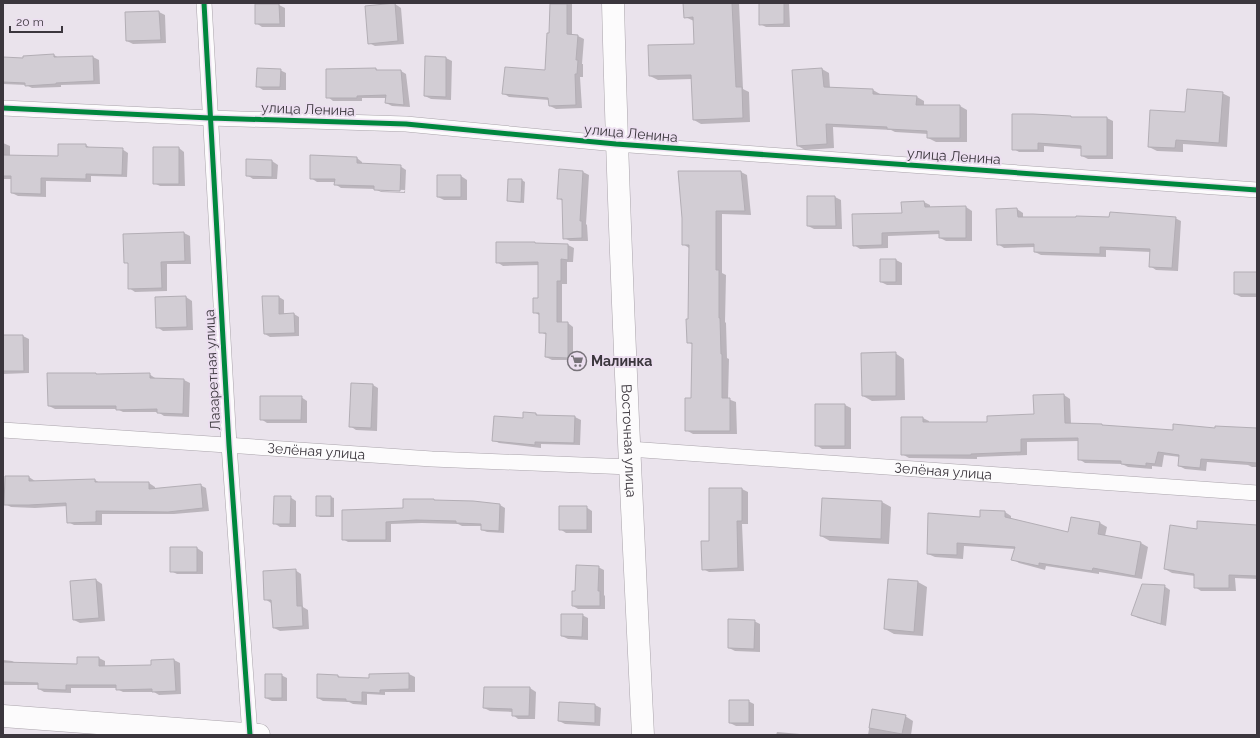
<svg xmlns="http://www.w3.org/2000/svg" width="1260" height="738" font-family="Raleway,sans-serif">
  <rect width="100%" height="100%" fill="#eae3ec"/>
  <path fill="#0003" fill-rule="evenodd" d="M256 3H274V5H279L285 8V27H262L256 23Z
    M551 3H572V36H578L584 39 582 64H583V77H580L582 108 556 109 550 106 549 100 509 97 503 93 546 72 550 34Z
    M684 3H739L743 89 749 92 750 122 701 124 694 120 692 79 658 80 650 76 695 45 694 21 685 17Z
    M760 3H789L790 27H766L760 24Z
    M395 4 401 8 404 44 375 46 369 43Z
    M159 12 165 15 166 43 133 44 127 41 126 13Z
    M54 55 59 58 93 57 99 60 100 84 61 85V87L32 88 26 85 3 84V58L24 59Z
    M446 58 452 61 451 100 431 99 425 96Z
    M376 69 379 71H401L406 74 410 107 392 106 386 103V98H362V101H333L328 97Z
    M822 69 829 73 830 88 873 90 880 94V95L917 97 924 101V106H960L967 110V142H936L928 138V134L895 132 891 130 833 127 834 148 805 150 798 146 793 71Z
    M280 70 286 73V90H263L257 86Z
    M1222 93 1230 97 1227 147 1183 144V152L1157 151 1149 147 1186 113Z
    M1072 118H1107L1113 121V159H1088L1082 156V149L1044 146V152H1019L1014 149Z
    M3 143 10 146V156L59 157 86 145 90 148 122 149 128 153 127 177 91 176V182L46 181V197L18 196 12 193V179H3Z
    M179 148 184 152 185 186H160L154 183Z
    M357 158 362 162V164L400 166 406 170 405 193 381 192 375 189 341 188 335 184 336 182H317L311 178ZM380 189 405 190 404 192 380 191Z
    M272 161 278 165 277 179H253L247 175Z
    M560 170 583 172 589 175 586 224 587 225 588 241H570L564 238 563 201 558 198Z
    M741 172 747 175 751 215 722 214V273L726 275 725 322 726 323 727 358 729 359 728 399 736 402 737 434H693L686 430 692 399 693 345 688 342 689 248 683 244Z
    M461 176 467 180V200H444L438 197Z
    M509 180H522L525 182 524 203 511 202 508 200Z
    M808 197H835L841 200 842 229H814L808 226Z
    M924 202 930 205V208L966 207 972 211V241H946L940 238V234L888 236V248L860 249 854 245 903 214 902 203Z
    M1017 209 1023 213V218H1175L1181 221 1178 271 1156 270 1150 266 1151 252 1106 250V257L1041 255 1035 252V247L1004 248 998 244Z
    M184 233 190 236 191 264H167V291L135 292 129 288V264L125 262 124 235Z
    M537 244 568 245 574 248 573 262H567V284H562V323H568L573 327V360H552L546 357 547 335 540 332 539 315 534 312 539 299V265L503 266 497 262Z
    M896 260 902 263V285H887L881 282Z
    M1257 273V297H1241L1235 294Z
    M186 297 192 301 193 330 163 331 157 327Z
    M279 297 284 300V315L294 314 299 317V336L270 337 265 334Z
    M3 336H23L29 339V373L3 374Z
    M895 353 904 359 905 400 872 401 863 396Z
    M96 374 99 375 149 374 155 378V379L184 380 190 383 189 417 164 416 158 412H123L117 409H55L49 406Z
    M373 385 378 388 377 431 356 430 350 426Z
    M1064 395 1070 399 1071 424 1102 425 1105 426 1174 431 1216 429H1257V467H1252L1248 465 1207 462 1206 471 1185 469 1179 466 1180 457 1164 455 1162 467 1152 466V469L1128 467 1122 464 1085 463 1079 459V441L1027 442V455L977 457V459L909 458 902 454 923 418 929 421V423H988L1035 415Z
    M301 397 307 401V423H267L261 419Z
    M845 405 851 408V449H822L816 445Z
    M536 414 539 416 575 417 581 420 580 445 541 444V448L499 443 493 440 524 419Z
    M29 477 35 481 95 480 100 483H149L155 487V489L200 485 206 488 209 511 174 514H102V525H74L68 522V506L35 508 11 507 5 504Z
    M742 489 748 492V524H742L744 571 709 572 703 569 710 542Z
    M290 497 296 501V527H280L274 523Z
    M317 497H331L334 498V517H320L317 515Z
    M472 502 500 505 505 508 504 533 487 532 482 530V526H462L458 524 422 523 391 524V542H348L343 539 404 509Z
    M882 502 891 507 889 544 830 541 821 536Z
    M586 507 592 511V533H566L560 529Z
    M1005 512 1011 516V520L1069 534 1100 523 1107 527 1105 536 1141 543 1148 547 1142 579 1099 572V574L1046 566 1045 570 1019 563 1013 559 1015 549 964 546 963 559 935 557 928 554 981 518Z
    M1257 525V579L1235 578 1236 591H1201L1195 587V576L1172 573 1165 569 1198 530Z
    M197 548 203 552V574H177L171 571Z
    M598 567 604 570V595L605 596V609H578L573 606Z
    M295 570 301 574 303 607 308 610 309 629 280 631 274 628 271 603 265 599Z
    M96 580 102 584 105 621 80 623 74 620 72 582Z
    M918 582 927 587 923 636 894 634 885 629Z
    M1164 586 1170 590 1166 626 1138 618 1132 614Z
    M582 615 588 618V640L568 639 562 636Z
    M754 621 760 624V652L735 651 729 648Z
    M99 658 105 661V667L152 666 174 660 180 663 181 694 159 695 154 692H123L117 689V688H71V693L44 692 39 689V685H3V660L12 661 18 664 78 665Z
    M409 674 415 677V692H385V695L367 694V705L353 704 349 702 323 701 318 698 338 676 342 678 370 679V675Z
    M281 675 287 678V701H272L266 698Z
    M485 688H530L536 692 535 719H518L513 715V712L490 711 484 708Z
    M748 701 754 704V726H736L730 723Z
    M560 703 595 705 601 708 600 726 565 724 559 721Z
    M872 711 905 716 913 721 911 735H868Z
    M777 732 800 734 802 735H776Z"/>
  <path fill="#d2cdd4" stroke="#b3aeb5" d="M395 3 398 41 368 44 365 6Z
    M683 3H732L736 87H742L743 118 693 120 691 75 649 76 648 45 694 44 693 17 684 18Z
    M759 3H784V24L759 25Z
    M255 4H279L280 24H255Z
    M550 4H567V34L578 35 576 60H578L577 74H575L576 105 549 106 548 98 502 94 505 67 545 70 547 33H549Z
    M159 11 161 40 126 41 125 12Z
    M54 54V57L93 56 94 81 56 83V84L25 86V83L3 82V57L23 58V56Z
    M425 56 446 57V97L424 96Z
    M257 68 281 69 280 87H256Z
    M376 68V70H401L404 105 385 103 386 95 357 96V98H326V69Z
    M822 68 824 87 873 89V94L917 96 916 105H960V138H927V131L887 129V127L826 124 827 144 797 146 792 70Z
    M1187 89 1223 92 1219 143 1176 140 1175 148 1148 147 1150 110 1185 112Z
    M1012 114H1033L1071 116V117H1107V156H1081V146L1038 143V150H1012Z
    M58 144H86V147L123 148 122 175 86 174V179L41 178V194L11 193V176H3V155L58 156Z
    M153 147H179V184H153Z
    M310 155 357 157V163L401 165 400 191 374 190V186L334 185 335 179H310Z
    M246 159 272 160V177L246 176Z
    M559 169 583 171 580 221H582V238L563 239 562 199H557Z
    M678 171H741L745 211H716V270H719V318H720L721 354H722V398H730V431H685V398H691L692 343H687L686 319H688L689 245H682V218Z
    M437 175H461V197H437Z
    M508 179H522L521 202 507 201Z
    M807 196H835L836 226H807Z
    M924 201 925 207 966 206V238H939V231L882 233V245L853 246 852 214 902 213 901 202Z
    M1017 208 1018 217H1076V216L1109 217 1110 212 1176 217 1172 268 1149 267 1150 249 1100 247V254L1034 252V244L997 245 996 209Z
    M184 232 185 261 161 262 162 288 128 289V263H124L123 234Z
    M496 242H535V243L568 244V260L561 259V281H557V322H568V358L545 357 546 333H539V313H533V298H538V262L496 263Z
    M880 259H896V282H880Z
    M1234 272H1257V294H1234Z
    M186 296 187 327 156 328 155 297Z
    M262 296H279V314L294 313 295 333 264 334Z
    M3 335H23L24 371H3Z
    M896 352V396H862L861 353Z
    M47 373H96V374L150 373V378L184 379 183 414 157 413V409L116 410V406H48Z
    M351 383 373 384 371 428 349 427Z
    M1064 394 1065 423 1102 424V425L1173 430V424L1215 428V426L1257 428V463L1201 459 1200 468 1178 466 1179 455 1158 452 1155 464 1146 463V466L1121 464V461L1078 460V438L1021 439V452L971 454V455H901V417H923V422H987V416L1034 414 1033 395Z
    M260 396H302L301 420H260Z
    M815 404H845V446H815Z
    M523 412 536 413V415L575 416 574 443 535 442V445L492 441 494 416 523 418Z
    M5 476H29V481L95 479V482H149V489L201 484 203 508 168 512 96 511V522L67 523 66 503 29 505H4Z
    M709 488H742V521H737L738 568 702 570 701 541H709Z
    M274 496H291L290 524H273Z
    M316 496H331V516H316Z
    M822 498 882 501 881 539 820 536Z
    M403 499H434V500L473 501 500 504 499 531 481 530V524L456 523V521L416 520 386 522V540H342V510L403 508Z
    M559 506H587V530H559Z
    M980 510 1005 511V517L1068 532 1071 517 1100 522 1098 534 1141 542 1135 576 1093 568 1092 571 1039 563V566L1011 560 1015 547 957 543V555L927 554 928 513 980 517Z
    M1197 521 1257 525V576L1229 575V588H1194V574L1164 569 1170 525 1197 529Z
    M170 547H197V572H170Z
    M576 565 599 566 598 591H600V606H572V591H575Z
    M296 569 297 606H302L303 626 273 628 271 600H264L263 571Z
    M96 579 99 618 73 620 70 581Z
    M888 579 918 581 914 632 884 629Z
    M1142 584 1165 585 1161 624 1131 615Z
    M561 614H583L582 637 561 636Z
    M728 619 755 620 754 649 728 648Z
    M77 657H99V666L151 665V660L174 659 176 691 152 692V689L116 690V685H66V690L38 689V683L3 682V662L77 664Z
    M409 673V689L380 690V693L362 692V702L346 701V699L317 698V674L338 675V677L369 678V674Z
    M265 674H282V698H265Z
    M484 687H530L529 716H512V709L483 708Z
    M729 700H749V723H729Z
    M559 702 595 704V723L558 721Z
    M872 709 906 715 902 734 869 728Z"/>
  <g fill="none" stroke-linecap="round" stroke-linejoin="round">
    <defs>
      <g id="street">
        <path d="M204 3 229 445 250 735"/>
        <path d="M3 108 210 118 406 124 616 144 1257 190"/>
        <path id="s1" d="M3 430 432 459 630 467"/>
        <path id="s2" d="M629 449 1257 493"/>
      </g>
      <g id="secondary">
        <path id="s3" d="M613 3C619 247 631 491 643 735"/>
        <path d="M3 716 259 735"/>
      </g>
    </defs>
    <use href="#street" stroke="#aaa4ab" stroke-width="16"/>
    <use href="#secondary" stroke="#aaa4ab" stroke-width="23"/>
    <use href="#street" stroke="#fcfbfc" stroke-width="15"/>
    <use href="#secondary" stroke="#fcfbfc" stroke-width="22"/>
    <defs>
      <path id="cycleway" d="M204 3 229 445 250 735
        M3 108 210 118 406 124 616 144 1257 190"/>
    </defs>
    <use href="#cycleway" stroke="#ecdff0" stroke-width="8"/>
    <use href="#cycleway" stroke="#00873e" stroke-width="5"/>
  </g>
  <defs>
    <symbol id="supermarket-ring" viewBox="-11 -11 22 22"><circle r="9.5" fill="#ecdff0" stroke="#78737a" stroke-width="1.5"/><path d="M-6-5.5h2.5l.6 2H6L4.5 2H-2.5L-4.4-4H-6ZM-1.5 3.2a1.3 1.3 0 1 0 .1 0ZM3 3.2a1.3 1.3 0 1 0 .1 0Z" fill="#78737a"/></symbol>
  </defs>
  <g fill-rule="evenodd">
    <use href="#supermarket-ring" x="566" y="350" width="22" height="22"/>
  </g>
  <g text-anchor="middle" dominant-baseline="central" stroke-width="4" stroke-linejoin="round" paint-order="stroke">
    <g font-size="14" fill="#3b363d" stroke="#ecdff0">
      <text transform="translate(308 109) rotate(2)">улица Ленина</text>
      <text transform="translate(631 133) rotate(5)">улица Ленина</text>
      <text transform="translate(954 156) rotate(4)">улица Ленина</text>
      <text transform="translate(212 370) rotate(-93)">Лазаретная улица</text>
      <text stroke="none"><textPath href="#s3" startOffset="438">Восточная улица</textPath></text>
      <text stroke="none"><textPath href="#s1" startOffset="314">Зелёная улица</textPath></text>
      <text stroke="none"><textPath href="#s2" startOffset="315">Зелёная улица</textPath></text>
    </g>
    <g font-size="14" font-weight="bold" fill="#3b363d" stroke="#ecdff0" text-anchor="start">
      <text x="591" y="361">Малинка</text>
    </g>
  </g>
  <rect width="1260" height="738" fill="none" stroke="#3b363d" stroke-width="8"/>
  <path d="M10 26v6h52v-6" fill="none" stroke="#3b363d" stroke-width="2"/>
  <text x="16" y="26" font-size="12" fill="#3b363d" stroke="#ecdff0" stroke-width="3" paint-order="stroke">20 m</text>
</svg>
